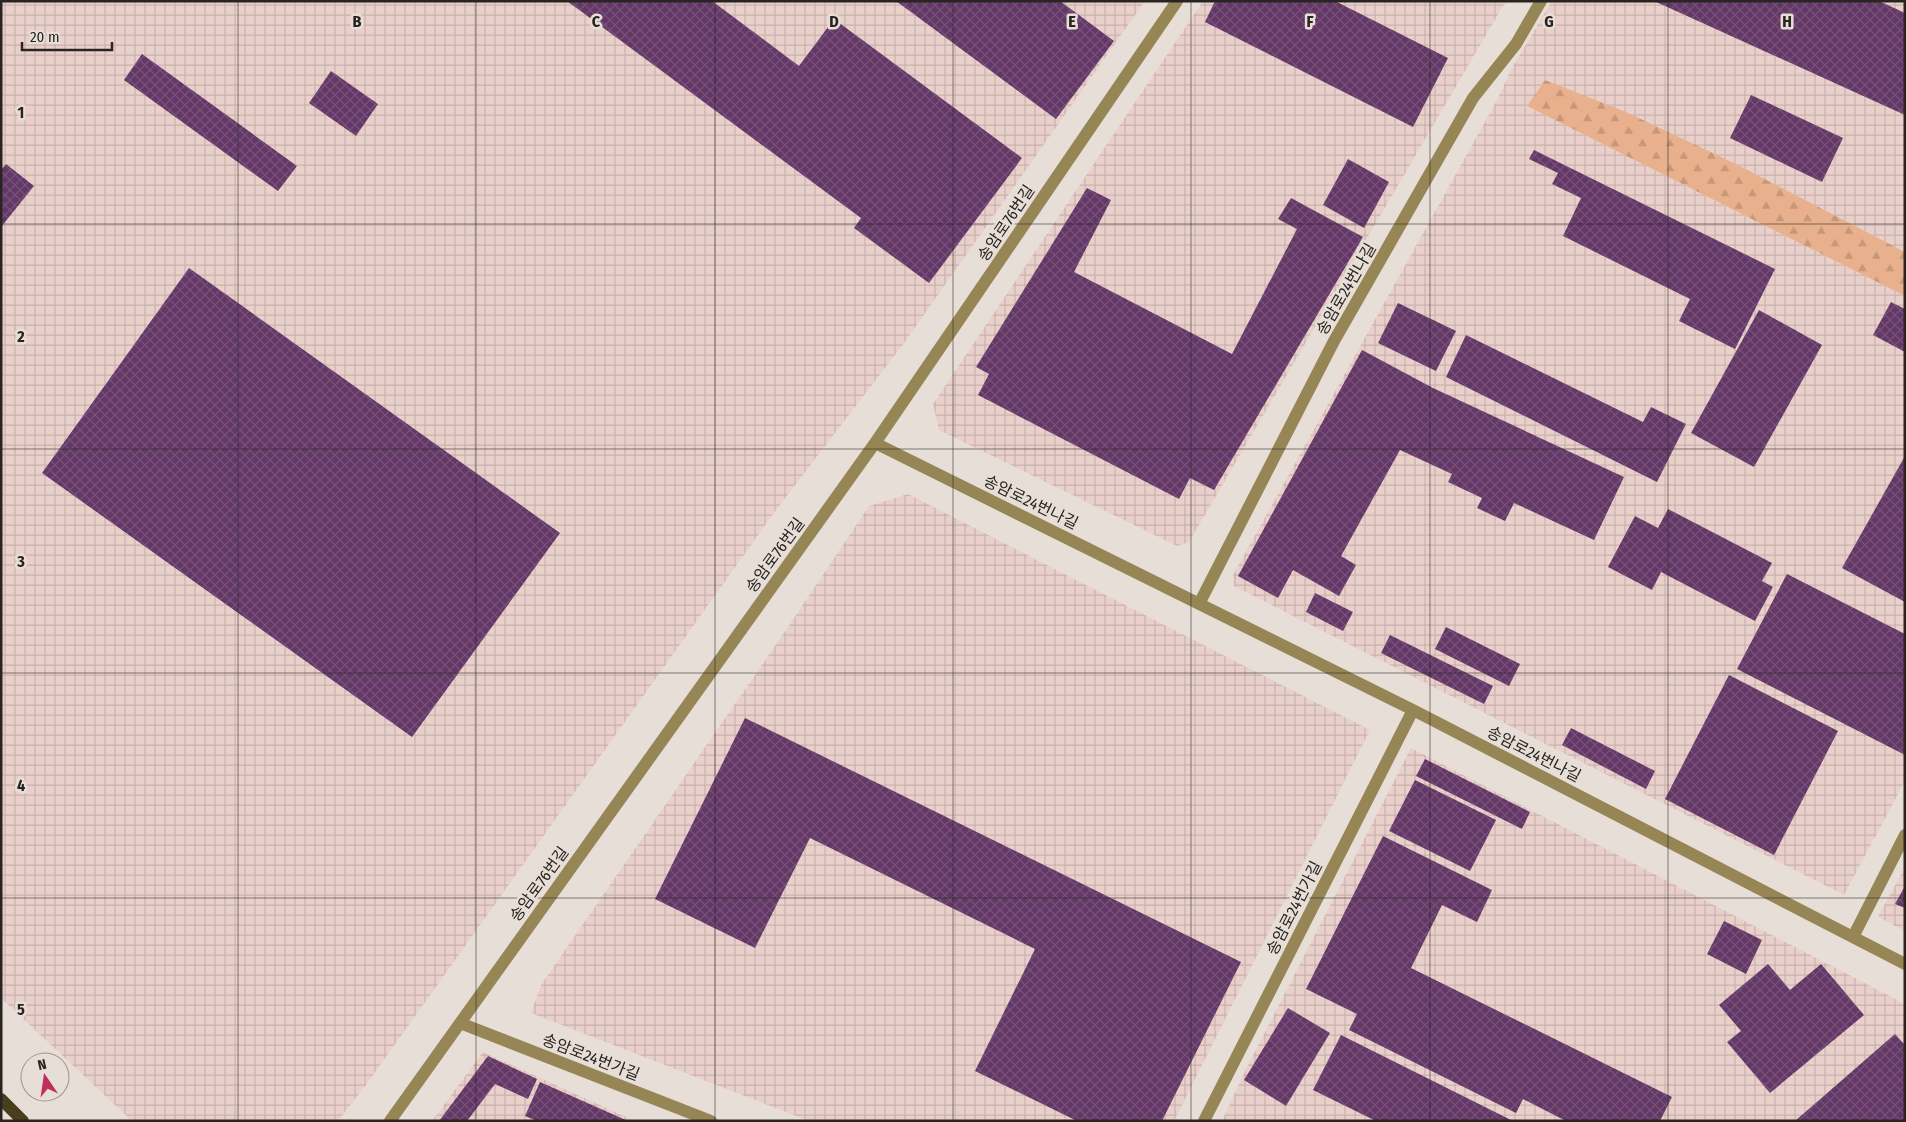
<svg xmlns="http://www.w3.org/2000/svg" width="1906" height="1122" font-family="'Fira Sans Condensed','Noto Sans KR',sans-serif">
  <defs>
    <pattern id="industrial-grid" width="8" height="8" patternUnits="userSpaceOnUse" patternTransform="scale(1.25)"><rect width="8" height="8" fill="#ead0cb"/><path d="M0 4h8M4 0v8" fill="none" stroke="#c9b2ae"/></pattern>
    <pattern id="forest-firs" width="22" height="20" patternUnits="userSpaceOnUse" patternTransform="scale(1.25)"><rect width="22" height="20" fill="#e8b08d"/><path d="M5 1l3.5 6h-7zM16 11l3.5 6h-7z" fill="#c79779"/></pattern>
    <pattern id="building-cross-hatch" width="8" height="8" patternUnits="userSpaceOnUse" patternTransform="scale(1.25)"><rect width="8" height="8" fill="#643767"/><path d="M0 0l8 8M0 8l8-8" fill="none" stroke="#765278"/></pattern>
  </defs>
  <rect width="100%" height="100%" fill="#e8ded8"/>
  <path fill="url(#industrial-grid)" d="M1 1H1145L904 343 773 514 366 1085 338 1121H132L1 998Z
    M1203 1H1506L1189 542 1177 546 939 430 933 404Z
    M1552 1H1905V252L1736 164 1545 80 1527 106 1905 296V781L1844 895 1234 586 1233 575 1496 102 1513 66Z
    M908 494 1370 730 1174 1121H809L531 1013 541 985 786 630 869 506Z
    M1411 748 1905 1004V1121H1222L1246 1069Z
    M1905 867V931L1878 917Z
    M483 1052 635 1121H432Z"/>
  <path fill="url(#forest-firs)" d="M1545 80 1626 112 1736 164 1905 252V296L1527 106Z"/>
  <path fill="url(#building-cross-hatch)" d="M567 1H712L799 66 834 19 1022 158 929 283 854 228 861 218Z
    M896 1H1060L1114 41 1056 119Z
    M1215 1H1335L1448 58 1413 127 1205 22Z
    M1654 1H1879L1905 13V115Z
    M142 54 297 166 278 191 124 80Z
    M331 71 378 104 356 136 309 103Z
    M1751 95 1843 138 1822 182 1730 138Z
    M1534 150 1775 269 1735 349 1679 321 1690 299 1563 236 1581 198 1552 184 1558 173 1529 159Z
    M1348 159 1389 182 1364 228 1323 205Z
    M6 164 34 186 1 227V170Z
    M1087 188 1111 200 1074 272 1232 354 1297 229 1278 219 1291 198 1363 237 1214 490 1190 478 1179 499 978 395 989 374 976 367Z
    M189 268 560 533 412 737 42 473Z
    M1891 302 1905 309V352L1873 335Z
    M1398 303 1456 331 1436 371 1378 343Z
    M1759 310 1822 345 1754 467 1691 433Z
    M1466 335 1643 422 1651 407 1686 424 1657 482 1446 377Z
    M1362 350 1433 388 1624 477 1594 540 1514 503 1505 521 1477 508 1482 498 1448 482 1452 474 1400 450 1341 556 1356 565 1339 596 1293 570 1278 598 1238 576Z
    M1905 456V602L1842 568Z
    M1668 509 1772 563 1762 581 1773 587 1755 621 1661 572 1652 590 1608 567 1635 516 1658 528Z
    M1787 574 1905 634V755L1737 669Z
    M1315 593 1353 612 1343 631 1306 612Z
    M1446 627 1520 664 1509 686 1435 649Z
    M1390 635 1493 686 1484 704 1381 653Z
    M1729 675 1838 731 1774 855 1665 799Z
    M745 718 1241 962 1162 1121H1077L975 1071 1035 949 810 838 755 948 655 899Z
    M1571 728 1655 771 1646 789 1562 745Z
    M1425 759 1530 812 1522 829 1416 776Z
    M1415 780 1496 820 1470 871 1389 831Z
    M1383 836 1492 890 1477 922 1442 905 1411 968 1672 1097 1660 1121H1566L1523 1099 1516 1113 1349 1030 1357 1014 1306 989Z
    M1905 886V908L1895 904Z
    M1724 921 1762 940 1746 974 1707 954Z
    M1768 964 1790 990 1821 964 1864 1015 1770 1093 1727 1042 1741 1031 1719 1005Z
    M1288 1008 1330 1033 1286 1106 1244 1080Z
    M1895 1034 1905 1045V1121H1795Z
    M1341 1035 1513 1121H1376L1313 1090Z
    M488 1056 537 1079 528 1099 495 1084 467 1121H439Z
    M540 1082 628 1121H537L525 1116Z"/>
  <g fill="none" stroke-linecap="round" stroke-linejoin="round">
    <path stroke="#968655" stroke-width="12" d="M875 443 1413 710 1905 964
      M1199 604 1334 341 1473 98 1516 44 1541 1
      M1853 937 1905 835
      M460 1023 711 1121
      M390 1121 875 443 1177 1
      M1204 1121 1413 710"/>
    <path stroke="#493e1d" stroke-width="12" d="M1 1099 23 1121"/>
  </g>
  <path fill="none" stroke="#272422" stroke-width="1" stroke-opacity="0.55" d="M238 1V1121M476 1V1121M715 1V1121M953 1V1121M1191 1V1121M1430 1V1121M1668 1V1121M1 224H1905M1 449H1905M1 673H1905M1 898H1905"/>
  <g text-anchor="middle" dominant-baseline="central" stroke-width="5" stroke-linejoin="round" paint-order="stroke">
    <g font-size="16" fill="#272422" stroke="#e8ded8">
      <text transform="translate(1006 223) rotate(-56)">송암로76번길</text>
      <text transform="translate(1346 289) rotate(-60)">송암로24번나길</text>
      <text transform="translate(1031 502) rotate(26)">송암로24번나길</text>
      <text transform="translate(775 555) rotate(-54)">송암로76번길</text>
      <text transform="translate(1534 754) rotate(27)">송암로24번나길</text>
      <text transform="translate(539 884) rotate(-54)">송암로76번길</text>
      <text transform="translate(1294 908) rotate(-63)">송암로24번가길</text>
      <text transform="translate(591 1057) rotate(21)">송암로24번가길</text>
    </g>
  </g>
  <g font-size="16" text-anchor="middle" font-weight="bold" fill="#272422" stroke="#e8ded8" stroke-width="5" stroke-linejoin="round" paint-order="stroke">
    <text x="357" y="27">B</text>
    <text x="596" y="27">C</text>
    <text x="834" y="27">D</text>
    <text x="1072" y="27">E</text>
    <text x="1310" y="27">F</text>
    <text x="1549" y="27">G</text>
    <text x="1787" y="27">H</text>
    <text x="21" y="118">1</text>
    <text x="21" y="342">2</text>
    <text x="21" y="567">3</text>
    <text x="21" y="791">4</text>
    <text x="21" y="1015">5</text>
  </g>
  <rect width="1906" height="1122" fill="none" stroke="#272422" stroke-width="5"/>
  <g transform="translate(45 1077) rotate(347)"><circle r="24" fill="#e8ded8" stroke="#9b948f"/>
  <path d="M0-4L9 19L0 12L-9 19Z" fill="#bd2f5c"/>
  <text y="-8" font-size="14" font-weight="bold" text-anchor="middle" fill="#272422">N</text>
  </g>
  <path d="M22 42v8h90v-8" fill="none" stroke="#272422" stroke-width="2.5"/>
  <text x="30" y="42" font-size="15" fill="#272422" stroke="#e8ded8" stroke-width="4" paint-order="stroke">20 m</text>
</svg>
